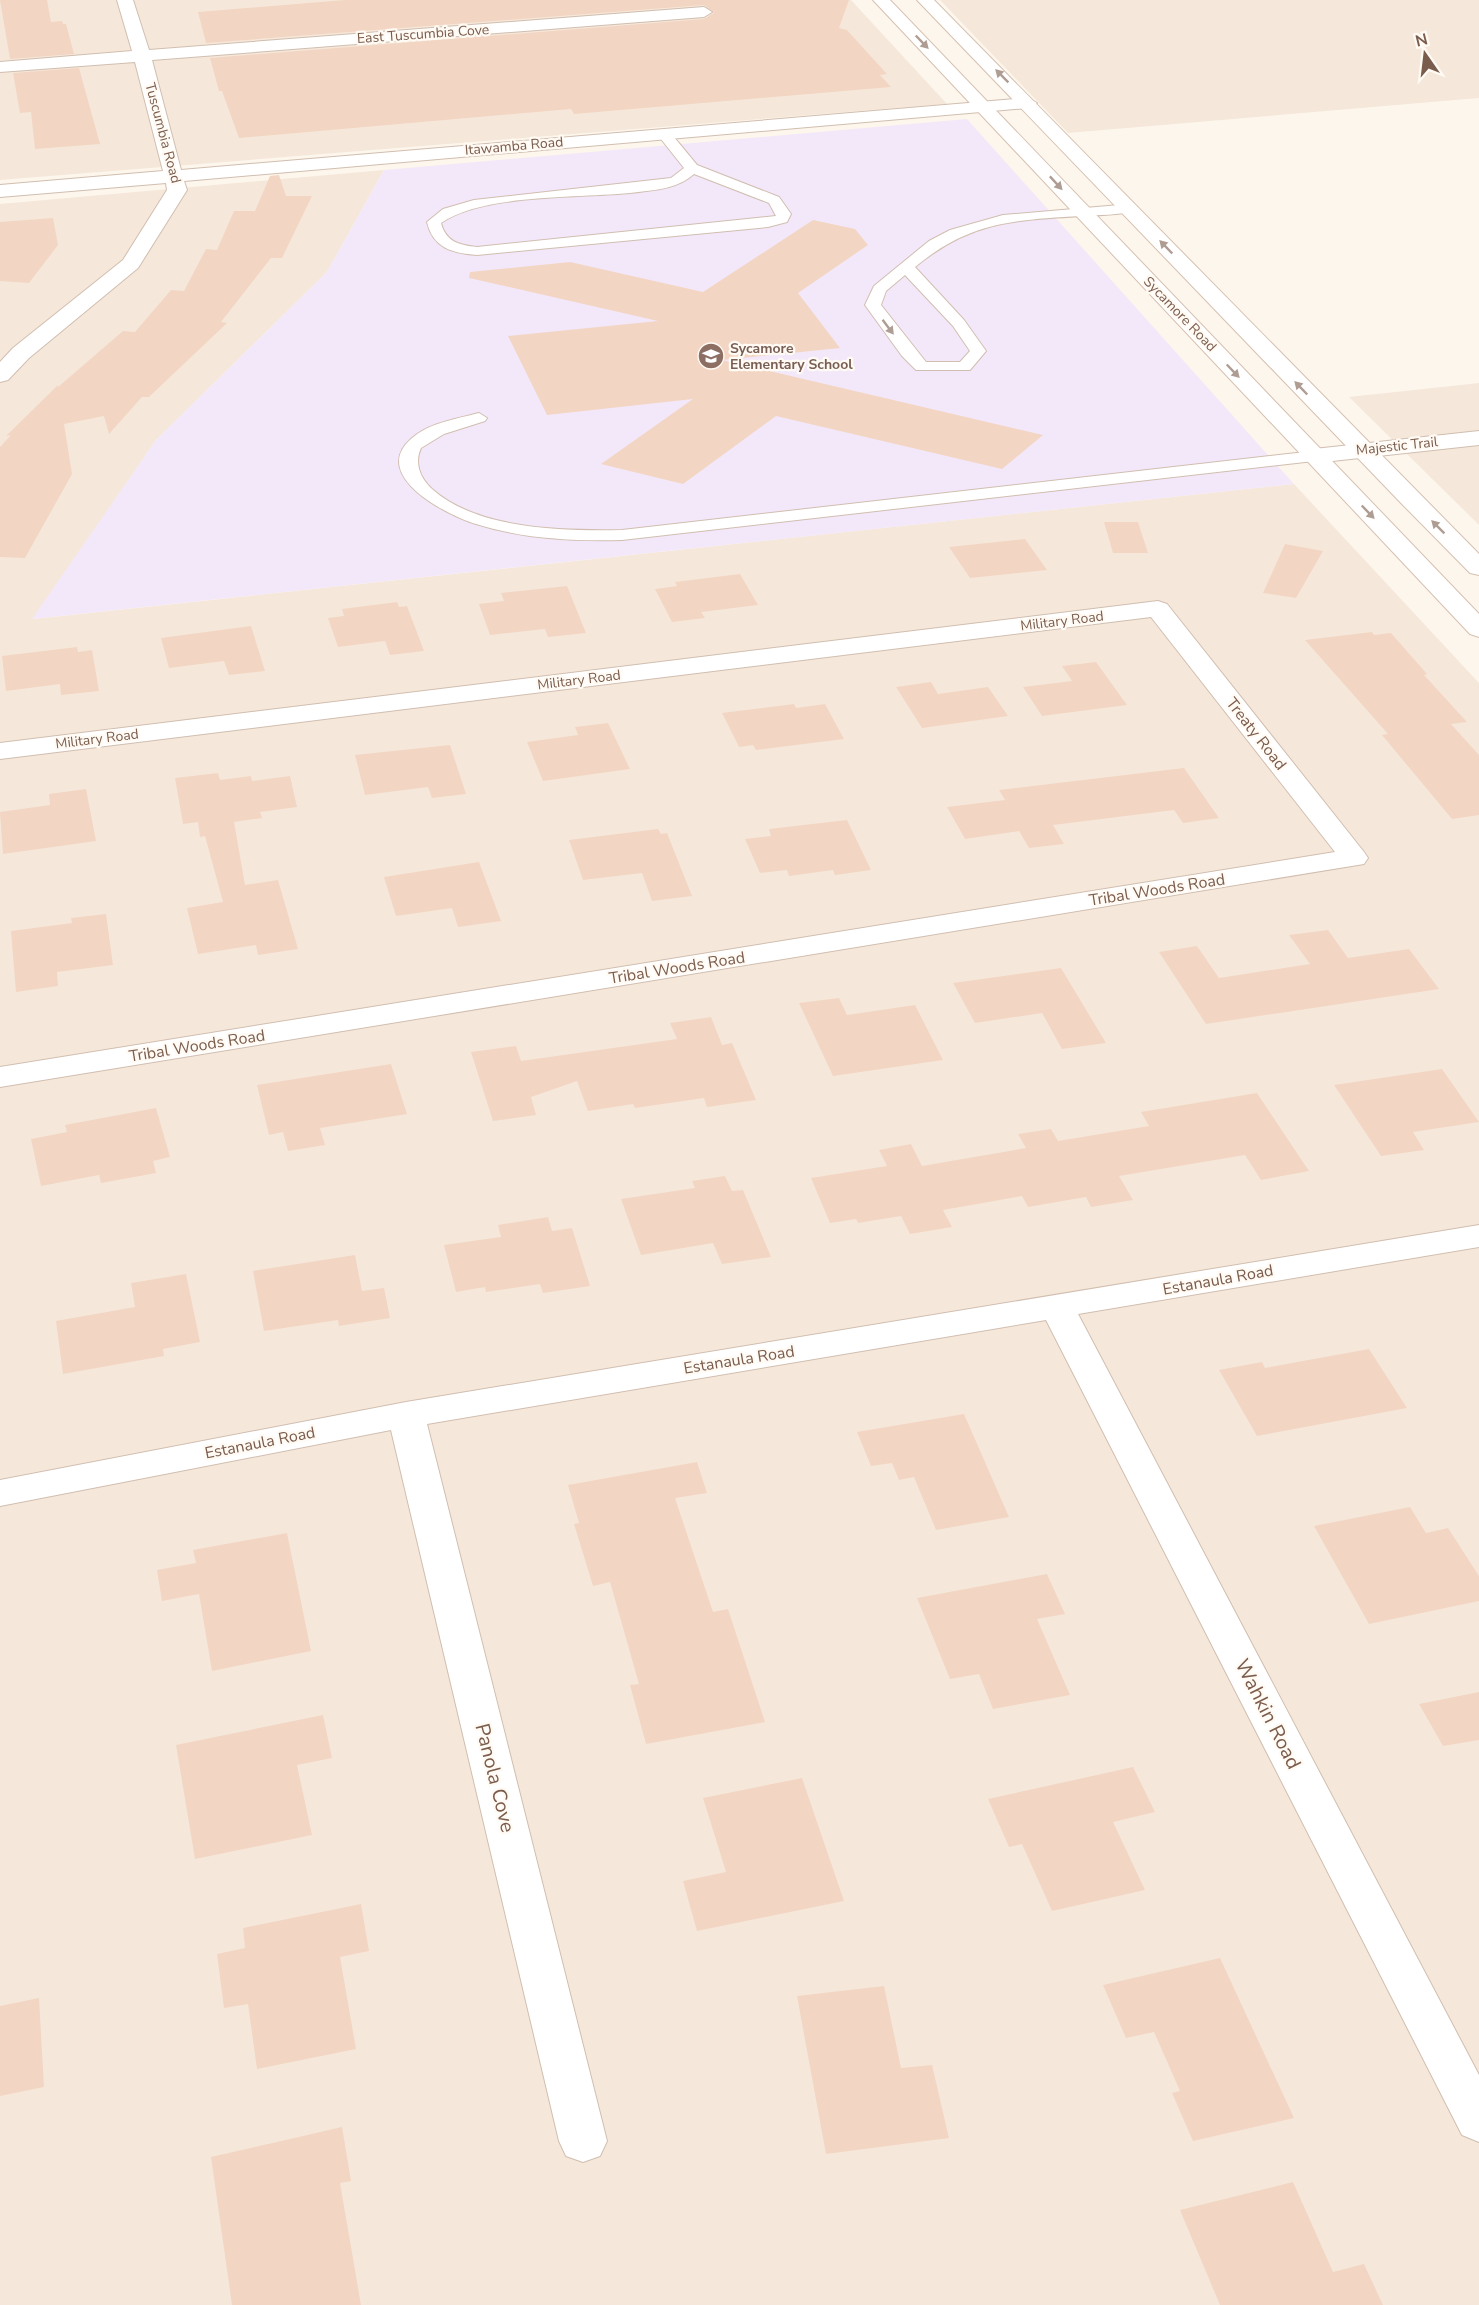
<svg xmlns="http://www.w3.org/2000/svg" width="1479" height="2305" font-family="'Nunito Sans',sans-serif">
  <rect width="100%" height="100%" fill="#fdf6ec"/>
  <path fill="#f5e8da" d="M0 0H851L947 104 0 180Z
    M940 0H1479V98L1068 133Z
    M384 170 327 272 156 440 33 619 1294 484 1479 683V2305H0V204Z
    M1479 383V525L1349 397Z"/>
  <path fill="#f3e8fa" d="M967 119 1294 484 32 619 156 440 327 272 384 170Z"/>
  <path fill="#f3d5c3" d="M0 0H47L51 22 62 21 63 24H66L74 54 10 59Z
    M345 0H849L839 28 847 30 887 74 880 75 891 87 574 114 571 109 239 138 222 91H219L210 58 704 19 714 13 704 5 206 43 198 12Z
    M79 68 100 144 35 149 31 112 20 113 13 73Z
    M279 175 286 196H312L282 258H271L221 322 227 323 149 397H142L109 434 104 416 64 424 72 474 25 558 0 557V447L11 435 6 436 58 385V387L123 331 135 332 171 290 184 291 206 249 217 250 234 211H255L270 176Z
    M53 218 58 245 29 283 0 281V222Z
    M813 220 855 229 868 245 798 293 840 348 722 360 1043 435 1002 469 776 416 683 484 601 464 693 399 547 415 508 336 658 321 469 278 470 272 570 262 703 292Z
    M1104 522H1138L1148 553H1113Z
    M1025 539 1047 570 970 578 949 547Z
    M1285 544 1323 551 1296 598 1263 593Z
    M740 574 758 605 701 612 705 618 672 622 655 589 677 586 675 582Z
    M567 586 586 633 548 637 545 629 490 635 479 604 504 601 501 593Z
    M397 602 399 607 407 606 424 651 390 655 385 641 338 647 328 618 344 616 342 609Z
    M251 626 265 671 229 675 224 661 169 668 161 638Z
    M1372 632 1374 635 1391 633 1427 674 1424 675 1467 722 1451 724 1479 755V815L1452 819 1382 735 1388 734 1305 640Z
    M77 647 78 652 92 650 99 691 61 695 60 684 6 691 2 656Z
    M1096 662 1127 705 1042 716 1023 687 1072 681 1062 666Z
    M931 682 938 694 988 687 1008 716 922 728 896 687Z
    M794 704 796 708 825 704 844 739 756 750 753 745 739 747 722 713Z
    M608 723 630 769 543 781 527 742 578 735 575 727Z
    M450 745 466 794 432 798 428 787 365 795 355 755Z
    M1184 768 1219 818 1183 823 1174 810 1053 825 1064 844 1029 848 1019 831 965 839 947 807 1005 800 999 790Z
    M218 773 220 780 251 776 252 781 290 776 297 807 260 812 262 818 234 822 245 885 278 880 298 949 258 955 256 945 198 954 187 908 223 902 205 836 200 837 198 822 183 824 175 778Z
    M86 789 96 841 3 854 0 812 50 805 49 794Z
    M847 820 871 870 835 875 833 870 789 876 787 870 760 873 745 839 771 836 769 829Z
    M658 829 661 834 667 833 692 896 652 901 642 873 583 880 569 840Z
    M479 862 501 921 458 927 452 908 396 916 384 877Z
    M106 914 113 965 57 972 58 986 16 992 11 931 72 923 71 918Z
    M1328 930 1348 958 1409 949 1439 989 1206 1024 1159 952 1197 946 1219 978 1310 964 1289 935Z
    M1061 968 1106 1043 1062 1049 1042 1013 975 1023 953 983Z
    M839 998 847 1015 915 1005 943 1060 833 1076 799 1003Z
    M711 1017 722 1045 732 1043 756 1100 707 1107 704 1098 635 1108 633 1104 588 1111 577 1081 531 1097 536 1115 493 1121 471 1052 516 1046 521 1061 677 1039 670 1023Z
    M391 1064 407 1114 320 1128 325 1145 288 1151 283 1132 269 1135 257 1085Z
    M1442 1069 1479 1122 1413 1132 1424 1150 1381 1156 1334 1085Z
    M1257 1093 1309 1171 1261 1180 1245 1155 1119 1176 1133 1200 1091 1207 1086 1197 1028 1207 1022 1196 943 1210 952 1227 910 1234 901 1216 858 1223 856 1219 830 1223 811 1178 887 1166 879 1150 911 1144 922 1166 1026 1148 1018 1134 1051 1129 1058 1141 1149 1126 1141 1112Z
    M156 1108 170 1157 153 1161 156 1173 101 1183 99 1175 41 1186 31 1139 67 1132 65 1125Z
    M725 1176 732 1191 743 1190 771 1257 722 1264 713 1243 641 1255 621 1199 695 1188 692 1181Z
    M548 1217 552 1231 572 1228 590 1286 543 1293 540 1284 486 1292 485 1287 456 1292 444 1245 501 1237 498 1225Z
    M355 1255 362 1291 384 1288 390 1318 339 1326 338 1320 264 1331 253 1271Z
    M186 1274 200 1342 163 1349 164 1356 63 1374 56 1321 135 1307 131 1283Z
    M1369 1349 1407 1408 1257 1436 1219 1370 1262 1362 1265 1368Z
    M964 1414 1009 1517 936 1530 914 1477 899 1480 892 1463 871 1466 857 1432Z
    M697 1462 707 1493 675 1498 713 1612 728 1609 765 1722 646 1744 630 1685 639 1684 610 1582 593 1586 574 1524 579 1523 568 1485Z
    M1410 1507 1426 1533 1448 1528 1479 1576V1601L1369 1624 1314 1526Z
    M287 1533 311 1651 212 1671 199 1594 162 1601 157 1570 196 1563 193 1550Z
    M1047 1574 1065 1614 1037 1619 1070 1695 993 1709 979 1674 950 1679 917 1598Z
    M1479 1692V1740L1443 1746 1419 1704Z
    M323 1715 332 1758 297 1765 312 1835 195 1859 176 1745Z
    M1133 1767 1155 1812 1113 1822 1145 1890 1052 1911 1022 1844 1009 1847 988 1799Z
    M802 1778 844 1901 697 1931 683 1881 726 1872 703 1798Z
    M361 1904 369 1951 340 1957 356 2049 257 2069 248 2004 224 2008 217 1954 245 1948 243 1928Z
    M1220 1958 1294 2118 1193 2141 1172 2093 1180 2091 1154 2032 1126 2038 1103 1985Z
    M884 1986 901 2068 932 2065 949 2138 826 2154 797 1996Z
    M39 1998 44 2087 0 2096V2006Z
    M342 2127 351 2181 340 2183 361 2305H232L211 2157Z
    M1293 2182 1333 2272 1364 2264 1383 2305H1220L1180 2210Z"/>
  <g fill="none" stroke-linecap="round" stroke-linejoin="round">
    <defs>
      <path id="lane" d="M664 130 669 131 697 165 779 197 791 214 787 222 768 227 477 255C452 253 433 248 427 222L443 209 474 200 671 178 684 168 657 134ZM694 174 769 203 776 216 477 247C459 245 446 242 441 223 482 194 578 198 630 193 652 190 676 190 694 174Z
        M1131 204 1138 208 1136 211C1119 215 1099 215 1081 216 1013 220 969 222 915 267L964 320 986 351 970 370H916L902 356 865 305 874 286 929 241 950 230 1003 215ZM905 275 953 326 970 351 960 362H926L881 305 886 291Z
        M479 413 487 418 485 421 444 434 421 448C414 463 420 478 432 489 478 530 564 531 622 530L1314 451 1322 456 1314 461 622 540C572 541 524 539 476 524 449 516 369 476 411 439 428 423 456 419 479 413Z"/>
      <path id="street" d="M117 0H133L149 50 704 7 712 12 704 17 152 60 181 170 1028 98 1037 103 1028 108 184 181 187 190 138 268 29 358 8 380 0 382V362L13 348 123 260 167 190 166 183 0 197V185L163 171 135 62 0 72V62L132 51Z
        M1479 431V445L1314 463 1306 461 1302 456 1306 451 1314 449Z
        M1158 601 1167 604 1364 852 1368 858 1364 864 0 1087V1067L1335 852 1151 617 0 759V743Z
        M1479 1225V1247L1078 1314 1479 2075V2142L1462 2135 1046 1320 427 1424 607 2141 600 2156 583 2162 566 2156 559 2141 391 1430 0 1506V1480L406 1402Z"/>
      <path id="secondary" d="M873 0H890L1479 614V637L1470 634Z
        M917 0H934L1479 554V575L1470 573 1401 503Z"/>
    </defs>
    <use href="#lane" stroke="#d1beb0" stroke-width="2"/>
    <use href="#street" stroke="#d1beb0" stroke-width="2"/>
    <use href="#secondary" stroke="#d6c0b0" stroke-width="2"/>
    <use href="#lane" fill="#fff" fill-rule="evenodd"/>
    <use href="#street" fill="#fff" fill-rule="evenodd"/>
    <use href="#secondary" fill="#fff" fill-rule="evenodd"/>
  </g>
  <defs><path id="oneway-solid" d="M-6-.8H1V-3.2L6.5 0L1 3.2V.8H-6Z" transform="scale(1.5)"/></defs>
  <g fill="#af9d94">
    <use href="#oneway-solid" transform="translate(922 42) rotate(46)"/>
    <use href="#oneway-solid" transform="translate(1002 76) rotate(-135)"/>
    <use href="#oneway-solid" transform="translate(1056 183) rotate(47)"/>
    <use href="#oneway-solid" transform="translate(1166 247) rotate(-134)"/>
    <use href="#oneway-solid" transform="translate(888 327) rotate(53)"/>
    <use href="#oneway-solid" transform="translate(1233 371) rotate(46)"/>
    <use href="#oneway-solid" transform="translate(1301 388) rotate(-134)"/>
    <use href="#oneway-solid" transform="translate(1368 512) rotate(46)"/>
    <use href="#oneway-solid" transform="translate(1438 527) rotate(-135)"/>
  </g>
  <defs>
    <symbol id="school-disc" viewBox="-11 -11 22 22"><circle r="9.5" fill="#8d6e63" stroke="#fffaf3"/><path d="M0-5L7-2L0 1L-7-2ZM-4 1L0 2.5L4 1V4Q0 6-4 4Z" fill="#fff"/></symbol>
  </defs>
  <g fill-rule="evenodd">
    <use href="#school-disc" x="696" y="341" width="30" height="30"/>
  </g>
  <g text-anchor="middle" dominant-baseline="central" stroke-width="4.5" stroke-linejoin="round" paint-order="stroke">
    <g font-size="14" fill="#7a5c4d" stroke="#fffaf3">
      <text transform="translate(423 34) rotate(-4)">East Tuscumbia Cove</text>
      <text transform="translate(163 133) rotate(75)">Tuscumbia Road</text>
      <text transform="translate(514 146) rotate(-5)">Itawamba Road</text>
      <text transform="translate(1180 314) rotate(46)">Sycamore Road</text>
      <text transform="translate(1397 446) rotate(-6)">Majestic Trail</text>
      <text transform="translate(1062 621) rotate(-7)">Military Road</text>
      <text transform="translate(579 680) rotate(-7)">Military Road</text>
      <text transform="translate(97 739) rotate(-7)">Military Road</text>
    </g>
    <g font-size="14" font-weight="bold" fill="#785e54" stroke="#fffaf3" text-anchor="start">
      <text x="730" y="348">Sycamore<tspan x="730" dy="16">Elementary School</tspan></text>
    </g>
    <g font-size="16" fill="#7a5c4d" stroke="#fffaf3">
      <text transform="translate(1256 734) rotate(52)">Treaty Road</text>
      <text transform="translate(1157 890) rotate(-9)">Tribal Woods Road</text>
      <text transform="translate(677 968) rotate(-9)">Tribal Woods Road</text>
      <text transform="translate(197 1046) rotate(-9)">Tribal Woods Road</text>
      <text transform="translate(1218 1280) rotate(-10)">Estanaula Road</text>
      <text transform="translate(739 1360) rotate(-9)">Estanaula Road</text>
      <text transform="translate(260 1443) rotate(-11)">Estanaula Road</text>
    </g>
    <g font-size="20" fill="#7a5c4d" stroke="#fffaf3">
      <text transform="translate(1268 1714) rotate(63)">Wahkin Road</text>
      <text transform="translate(495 1778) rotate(76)">Panola Cove</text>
    </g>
  </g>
  <g transform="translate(1425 54) rotate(346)" stroke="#fffaf3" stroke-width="4.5" paint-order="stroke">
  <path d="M0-4.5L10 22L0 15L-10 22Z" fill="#7a5c4d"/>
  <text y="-9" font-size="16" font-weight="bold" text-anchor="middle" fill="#7a5c4d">N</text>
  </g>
</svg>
